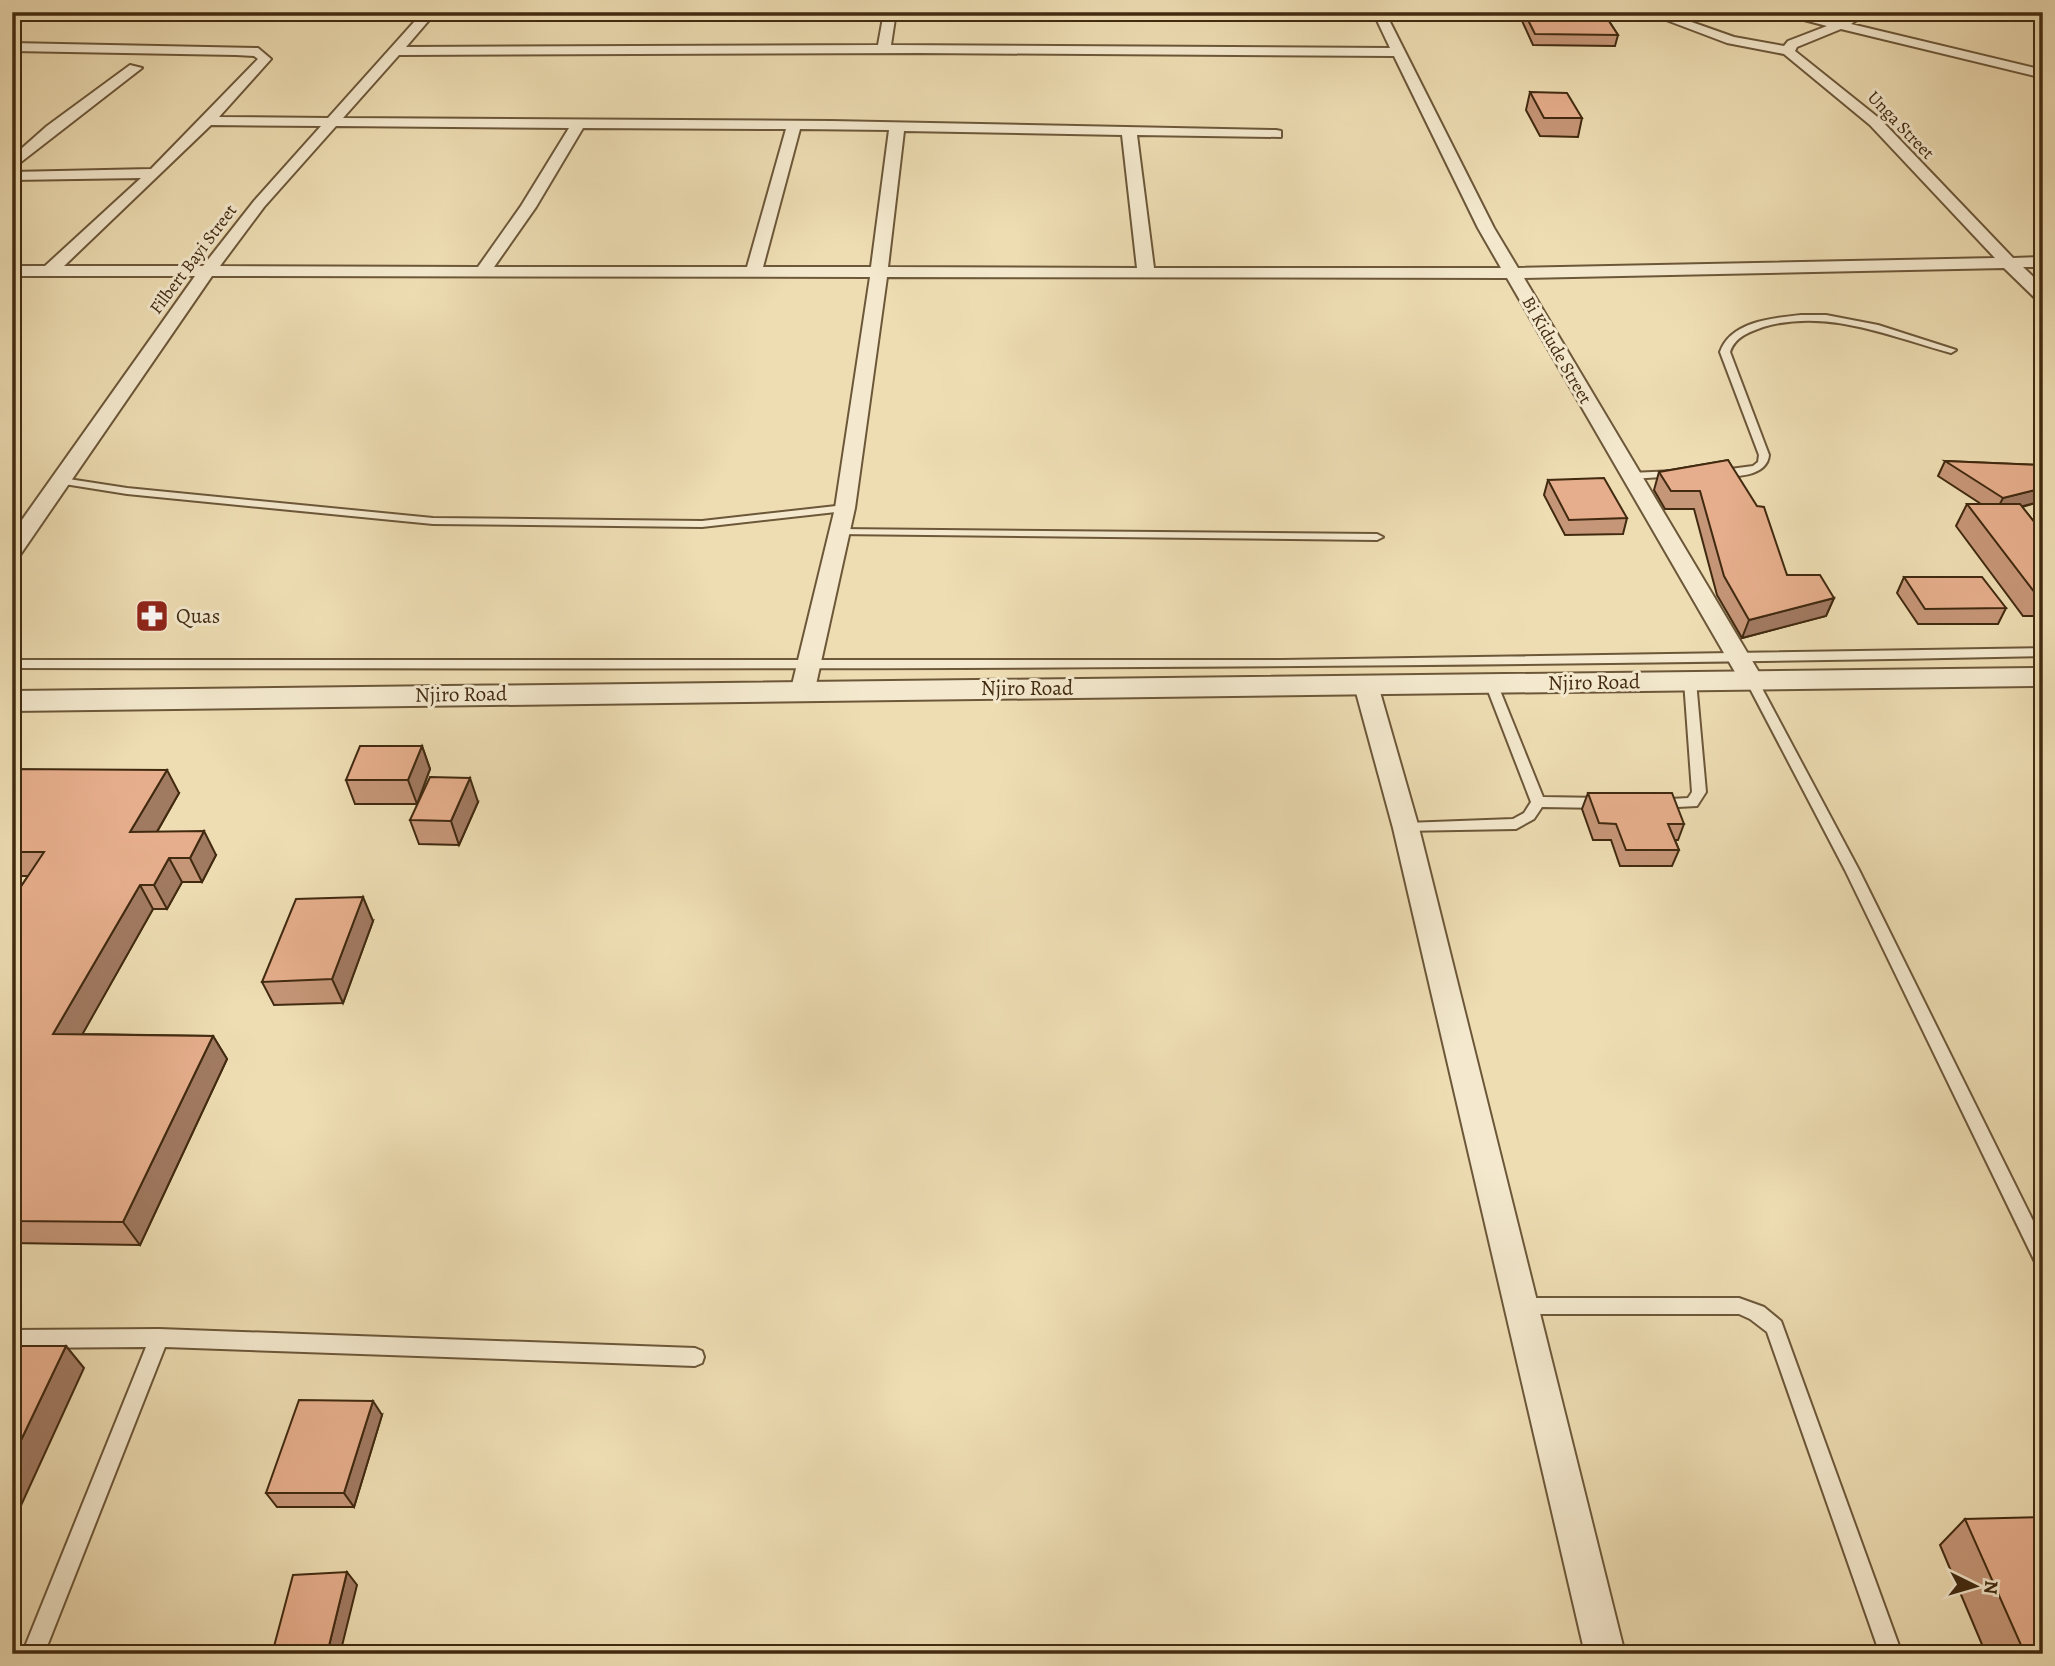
<svg xmlns="http://www.w3.org/2000/svg" width="2055" height="1666" font-family="Alegreya,serif">
  <rect width="100%" height="100%" fill="#eeddb3"/>
  <filter id="stains"><feTurbulence type="fractalNoise" baseFrequency=".00286" numOctaves="4"/><feColorMatrix values="0 0 0 0 .2 0 0 0 0 .09 0 0 0 0 .02 0 0 0 .5 -.17"/></filter>
  <radialGradient id="worn" r=".72"><stop offset=".6" stop-color="#630" stop-opacity="0"/><stop offset="1" stop-color="#630" stop-opacity=".3"/></radialGradient>
  <g fill="none" stroke-linecap="round" stroke-linejoin="round">
    <defs>
      <path id="service" d="M1801 315H1826L1878 325 1956 350 1951 353C1889 336 1827 308 1763 327 1749 332 1735 337 1730 352L1769 455C1767 477 1733 478 1715 475V471L1753 466 1758 462 1759 455 1720 352C1731 321 1773 318 1801 315Z
        M1675 471 1680 474 1679 476 1630 479 1625 476 1630 473Z
        M62 478 127 488 433 518 702 521 845 505 851 508 845 511 702 527 433 524 127 494 58 483V479Z
        M839 529 1377 534 1383 537 1377 540 835 534V530Z
        M2043 648V656C1366 670 689 669 12 668V660H1281Z
        M1751 675 1757 679 1859 870 2043 1241V1268L2037 1266 1845 870 1745 679Z
        M1690 677 1696 681 1706 792 1697 806 1658 808 1653 806 1651 803 1653 800 1688 798 1692 792 1684 681Z
        M1491 679 1497 683 1543 797 1603 798 1610 803 1603 808 1542 807 1534 819 1516 829 1401 831 1399 828 1406 823 1513 819 1524 813 1531 802 1485 683Z
        M1520 1298H1739L1764 1307 1781 1321 1902 1654H1880L1767 1332 1750 1319 1739 1314H1520L1514 1312 1511 1306 1514 1300Z
        M159 1329 695 1348 702 1351 704 1357 702 1363 695 1366 165 1347 44 1654H22L146 1347 12 1348V1330Z"/>
      <path id="minor" d="M423 12H436L406 47 878 45 884 12H896L891 45 1390 48 1373 12H1385L1494 228 1518 268 1995 258 1870 125 1784 54 1727 43 1645 12H1663L1734 37 1784 46 1788 41 1827 26 1773 12H1797L1838 21 1853 12H1868L1851 24 2043 70V78L1841 29 1797 47 1795 51 1880 119 2013 258 2043 257V267H2023L2043 286V301L2037 300 2004 268 1524 278 1763 679 1759 684H1743L1739 679 1507 278 887 277 855 508 815 689 811 694H795L791 689 835 508 870 277 212 276 20 555 12 556V534L195 276H12V266H45L141 178 12 180V172L151 169 258 59 254 56 236 55 12 51V43L258 48 271 59 219 117 328 118ZM919 53 1394 56 1478 228 1501 268H1154L1137 135 1281 137V131L1276 130 831 121 343 118 399 55ZM211 125 321 126 254 201 203 266H64ZM336 126 569 128 521 206 478 267 220 266 264 207ZM583 128 786 129 747 267H494L536 207ZM800 129 889 130 871 267H763ZM904 131 1122 135 1137 268 888 267Z
        M130 65 142 68 12 169V157L47 126Z
        M1366 678 1374 680 1378 685 1419 828 1625 1654H1585L1393 828 1354 685 1358 680Z"/>
      <path id="tertiary" d="M2043 668V686L12 711V691Z"/>
    </defs>
    <use href="#service" stroke="#6c5739" stroke-width="4"/>
    <use href="#minor" stroke="#6c5739" stroke-width="4"/>
    <use href="#tertiary" stroke="#6c5739" stroke-width="4"/>
    <use href="#service" fill="#f4e9ce" fill-rule="evenodd"/>
    <use href="#minor" fill="#f4e9ce" fill-rule="evenodd"/>
    <use href="#tertiary" fill="#f4e9ce" fill-rule="evenodd"/>
  </g>
  <path fill="#c69678" stroke="#412a10" stroke-width="2" d="M1518 12H1603L1618 35 1615 46 1533 45Z
    M1530 92 1582 118 1578 137 1540 136 1526 110Z
    M1728 460 1787 575 1834 598 1826 616 1742 638 1717 595 1694 509H1665L1654 490 1659 472Z
    M1945 461 2043 465V501L2022 507 2043 533V616H2023L1956 526 1967 504H1981L1938 476Z
    M1548 480 1627 518 1623 534 1565 535 1544 495Z
    M1904 577 2006 608 1998 624H1918L1897 593Z
    M422 746 430 769 417 804H355L346 780Z
    M12 769 179 793 157 832 216 855 202 882H182L167 909H153L82 1034 213 1036 227 1059 140 1245 12 1243V900L28 876H12Z
    M1588 793 1684 824 1678 840H1675L1679 850 1672 866H1620L1611 840H1593L1582 809Z
    M478 802 459 845 419 844 410 820Z
    M373 921 343 1003 274 1005 262 982Z
    M382 1415 354 1507H277L266 1493Z
    M1965 1519 2043 1654H1986L1940 1545Z"/>
  <path fill="#a17a62" stroke="#412a10" stroke-width="2" d="M2043 488V501L1995 513 2003 498Z
    M1834 598 1826 616 1742 638 1749 620Z
    M422 746 430 769 417 804 408 780Z
    M167 770 179 793 143 856 130 832Z
    M470 778 478 802 459 845 451 821Z
    M204 831 216 855 202 882 190 858Z
    M169 858 182 882 167 909 154 885Z
    M140 885 153 909 69 1058 53 1034Z
    M363 897 373 921 343 1003 332 979Z
    M213 1036 227 1059 140 1245 123 1222Z
    M66 1346 84 1368 12 1525V1459Z
    M373 1401 382 1415 354 1507 344 1493Z
    M347 1572 357 1585 340 1654H327Z"/>
  <path fill="#e6ae8c" stroke="#412a10" stroke-width="2" d="M1524 12H1603L1618 35 1535 34Z
    M1530 92 1567 93 1582 118H1544Z
    M1728 460 1757 506 1764 507 1787 575H1820L1834 598 1749 620 1724 576 1700 491H1671L1659 472Z
    M1945 461 2043 465V488L2003 498Z
    M1604 478 1627 518 1569 520 1548 480Z
    M1967 504H2020L2043 533V593H2035Z
    M1904 577H1982L2006 608 1925 609Z
    M360 746H422L408 780H346Z
    M12 769 167 770 130 832 204 831 190 858H169L154 885H140L53 1034 213 1036 123 1222 12 1221V900L44 852H12Z
    M430 777 470 778 451 821 410 820Z
    M1588 793H1672L1684 824H1668L1679 850H1626L1616 824 1599 823Z
    M363 897 332 979 262 982 296 899Z
    M12 1346H66L12 1459Z
    M299 1400 373 1401 344 1493H266Z
    M2043 1517V1654H2025L1965 1519Z
    M347 1572 327 1654H272L293 1575Z"/>
  <defs>
    <symbol id="pharmacy-square" viewBox="-11 -11 22 22"><rect x="-9" y="-9" width="18" height="18" rx="4" fill="#8f2418" stroke="#f4e9ce"/><path d="M-2-6h4v4h4v4h-4v4h-4v-4h-4v-4h4Z" fill="#fff"/></symbol>
  </defs>
  <g fill-rule="evenodd">
    <use href="#pharmacy-square" x="133" y="597" width="38" height="38"/>
  </g>
  <g text-anchor="middle" dominant-baseline="central" stroke-width="6" stroke-linejoin="round" paint-order="stroke">
    <g font-size="18" fill="#412a10" stroke="#f4e9ce">
      <text transform="translate(1901 125) rotate(46)">Unga Street</text>
      <text transform="translate(193 259) rotate(-53)">Filbert Bayi Street</text>
      <text transform="translate(1557 350) rotate(60)">Bi Kidude Street</text>
    </g>
    <g font-size="21" fill="#412a10" stroke="#f4e9ce" text-anchor="start">
      <text x="176" y="616">Quas</text>
    </g>
    <g font-size="21" fill="#412a10" stroke="#f4e9ce">
      <text transform="translate(1594 682) rotate(-1)">Njiro Road</text>
      <text x="1027" y="688">Njiro Road</text>
      <text transform="translate(461 694) rotate(-1)">Njiro Road</text>
    </g>
  </g>
  <rect width="2055" height="1666" fill="none" stroke="#eeddb3" stroke-width="42"/>
  <rect x="14" y="14" width="2027" height="1638" fill="none" stroke="#412a10" stroke-width="3.5"/>
  <rect x="21" y="21" width="2013" height="1624" fill="none" stroke="#412a10" stroke-width="2"/>
  <g transform="translate(1975 1586) rotate(95)" stroke="#f4e9ce" stroke-width="5" paint-order="stroke">
  <path d="M0-5L12 26L0 18L-12 26Z" fill="#412a10"/>
  <text y="-10" font-size="19" font-weight="bold" text-anchor="middle" fill="#412a10">N</text>
  </g>
  <rect width="100%" height="100%" filter="url(#stains)"/>
  <rect width="100%" height="100%" fill="url(#worn)"/>
</svg>
